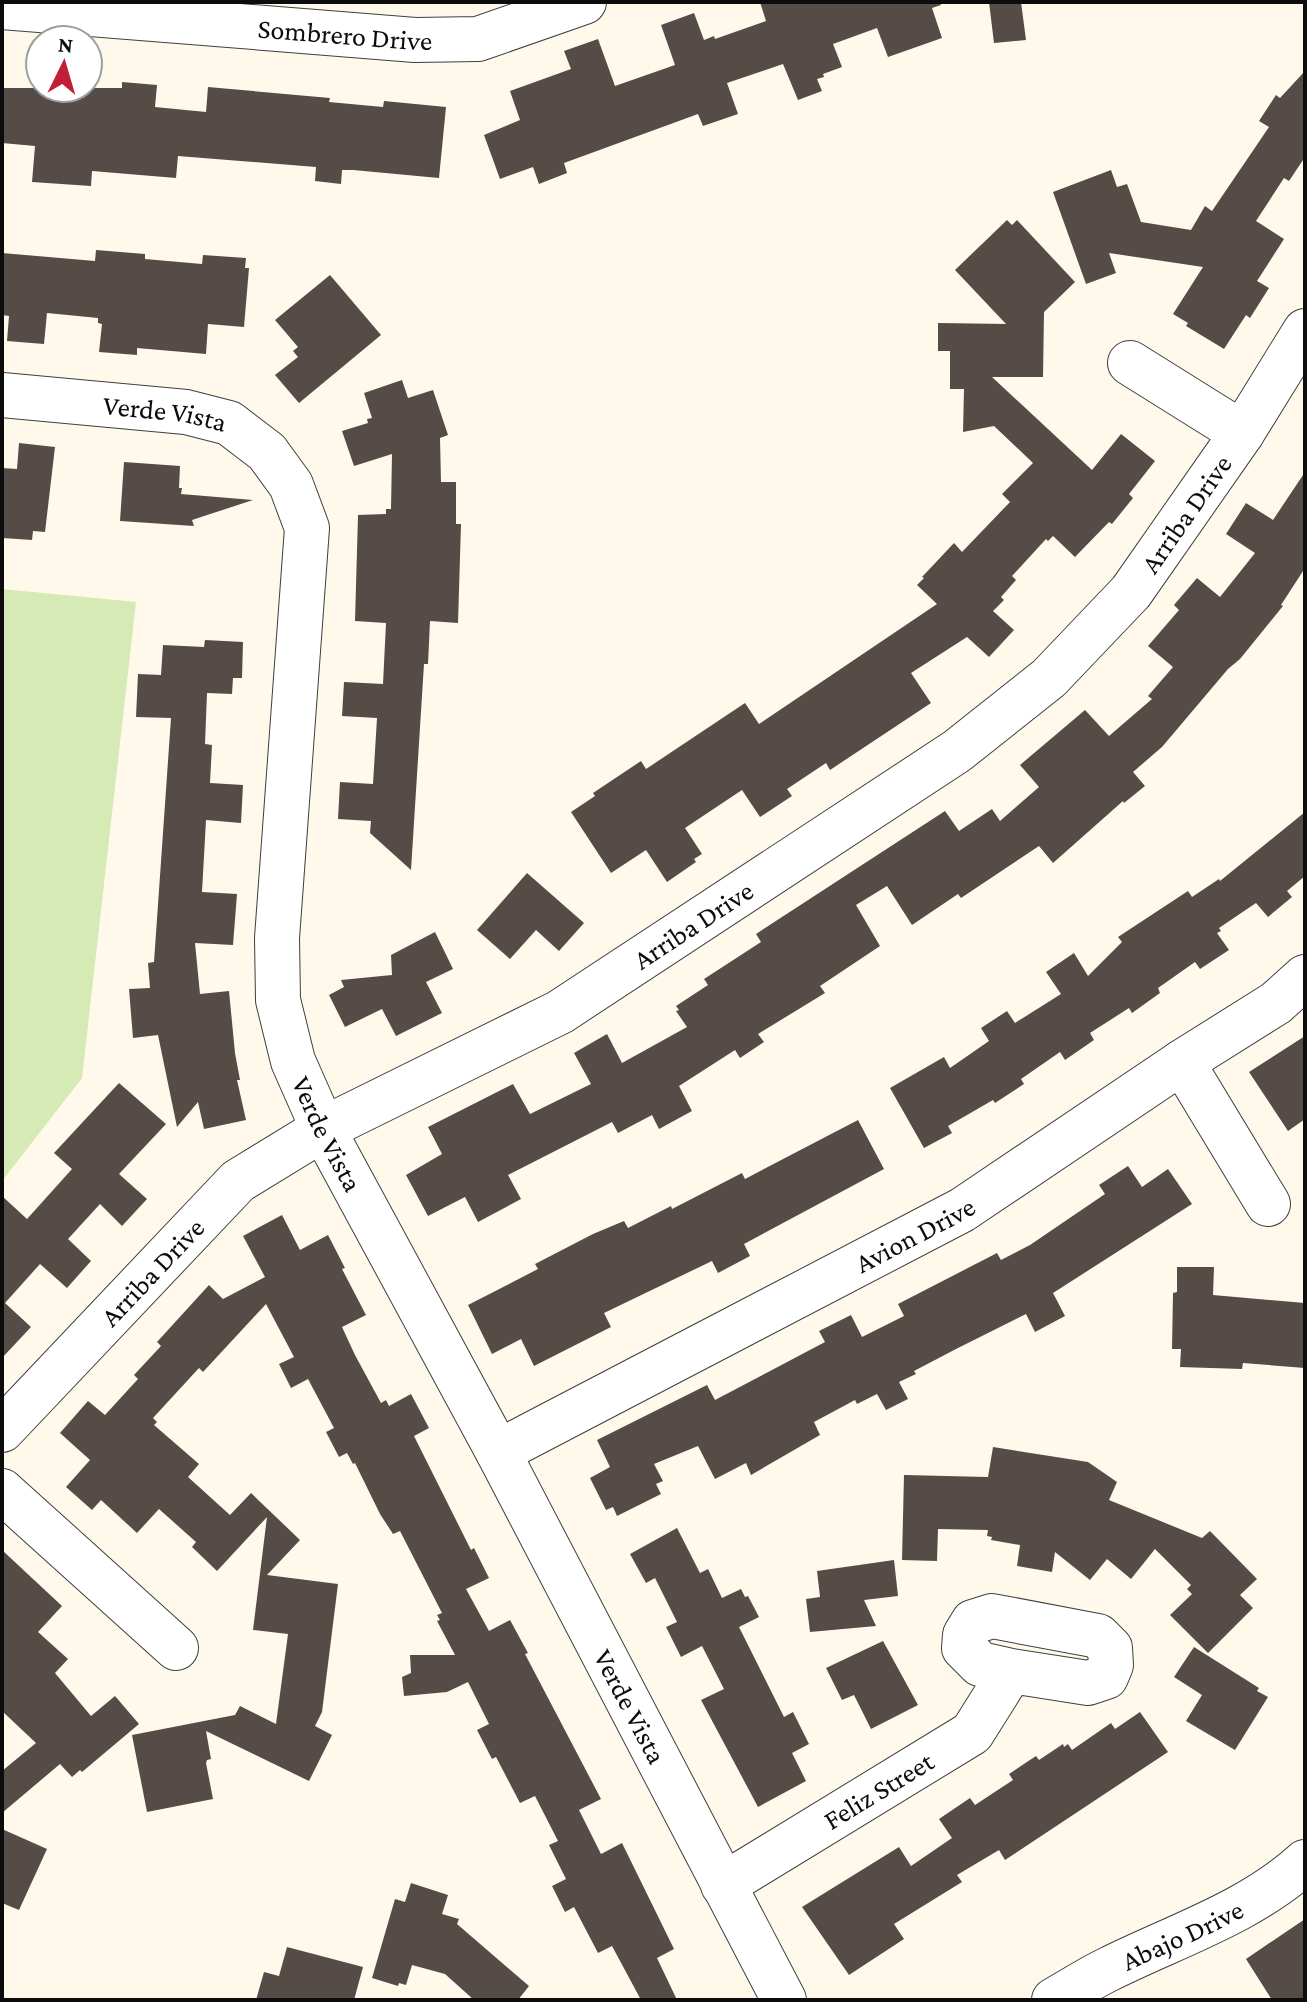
<svg xmlns="http://www.w3.org/2000/svg" width="1307" height="2002" font-family="'Crimson Pro',serif">
  <rect width="100%" height="100%" fill="#fff9eb"/>
  <path fill="#d5eab4" d="M2 589 136 602 82 1078 2 1181Z"/>
  <path fill="#554c48" d="M760 2H940L941 5 932 8 942 38 888 57 877 28 833 44 842 67 823 74 824 77 817 79 822 91 798 100 783 64 727 83 738 114 703 126 698 114 564 163 567 173 539 184 533 167 500 179 484 135 520 120 510 91 571 69 564 51 598 39 615 86 675 65 661 25 694 13 704 40 714 36 715 39 766 21Z
    M989 2H1021L1026 40 994 43Z
    M1305 71V157L1289 181 1284 178 1256 221 1284 239 1257 281 1269 288 1250 318 1246 315 1224 349 1186 326 1188 323 1173 314 1203 267 1109 253 1116 273 1086 284 1053 192 1111 170 1117 187 1127 184 1141 222 1191 230 1205 206 1212 211 1269 127 1259 121 1276 95 1280 98Z
    M122 82 157 85 155 107 206 112 208 87 330 98 329 102 383 107 384 101 446 107 439 178 353 170H342L341 184 315 181 316 167 178 156 176 178 92 171 91 186 32 182 35 146 2 143V88H122Z
    M1007 220 1012 225 1017 220 1075 282 1044 312 1043 377H992L1092 470 1121 434 1155 461 1129 494 1133 498 1112 524 1109 522 1075 557 1053 536 1048 541 1046 539 1012 576 1016 580 1001 597 1004 600 993 611 1014 630 989 657 967 637 911 673 931 703 830 770 826 763 787 789 792 796 760 817 742 790 685 828 702 854 694 859 696 862 667 882 646 850 611 873 571 812 595 796 593 793 641 761 646 769 745 703 759 724 937 604 917 585 924 578 922 577 954 543 962 552 1010 502 1002 494 1033 463 994 426 963 432 964 389H950V351H938V323L1006 324 955 270Z
    M96 250 145 254V259L202 264 203 255 246 258 245 268H249L244 327 208 324 206 354 137 348V355L99 352 102 324 98 323V318L47 313 44 344 7 341 9 316 2 315V253L95 261Z
    M330 275 381 335 299 403 275 375 298 357 293 351 298 347 275 320Z
    M402 380 408 398 433 390 448 435 440 438 441 482H456V524H461L458 623 430 621 428 664H424L411 870 370 833 371 821 338 819 340 782 373 784 377 718 342 716 344 682 383 684 386 623 355 621 358 515 386 514V509H391L392 454 354 466 342 431 368 423 367 419 372 418 364 393Z
    M19 443 55 447 45 532 33 531 32 540 2 538V468L17 469Z
    M124 462 180 466 179 488H182L181 494 253 500 192 520 194 526 120 521Z
    M1305 472V568L1281 605 1283 606 1240 659 1228 669 1162 747 1133 772 1145 786 1124 803 1123 801 1053 863 1039 846 961 898 958 894 912 925 887 886 856 905 880 946 820 986 825 993 758 1034 764 1042 740 1058 735 1050 679 1086 692 1111 659 1129 652 1115 618 1133 612 1122 508 1175 521 1199 478 1222 465 1197 428 1216 406 1175 442 1154 428 1127 513 1084 530 1114 591 1084 574 1053 607 1034 622 1063 687 1027 676 1011 679 1010 676 1006 708 985 704 979 761 942 756 934 945 811 959 831 992 809 1000 821 1039 787 1020 765 1085 710 1109 736 1152 699 1148 696 1173 667 1148 646 1179 610 1174 605 1197 578 1220 597 1255 553 1226 534 1246 503 1273 520Z
    M205 640 243 642 242 678H233L232 694 207 693 205 744 212 745 210 783 243 785 241 823 206 820 202 892 237 894 233 945 195 943 200 994 229 991 235 1053 240 1080H237L246 1120 204 1129 198 1102 177 1127 158 1035 133 1038 129 989 150 988 148 963 154 962 171 718 136 717 138 674 161 675 163 645 204 647Z
    M1305 812V876L1287 891 1292 897 1268 917 1256 903 1219 928 1221 931 1217 933 1229 950 1200 969 1195 962 1158 988 1160 993 1132 1013 1129 1008 1090 1033 1094 1040 1065 1060 1060 1052 1021 1079 1024 1084 995 1103 993 1100 948 1126 952 1133 924 1148 890 1088 944 1057 950 1068 989 1041 981 1028 1007 1011 1015 1023 1061 994 1046 972 1074 953 1088 976 1122 942 1118 937 1188 891 1192 897 1219 879 1220 881Z
    M527 873 584 923 559 951 536 930 510 959 477 930Z
    M435 932 453 969 426 982 442 1013 396 1036 382 1009 345 1027 329 995 344 987 341 980 392 975 391 955Z
    M1305 1036V1119L1288 1131 1249 1072Z
    M119 1083 166 1124 119 1174 147 1199 122 1226 100 1204 68 1239 91 1261 67 1288 40 1264 5 1303 31 1327 2 1358V1196L27 1219 72 1169 54 1153Z
    M858 1120 884 1169 744 1244 750 1256 718 1273 712 1261 604 1313 611 1327 534 1366 521 1339 492 1354 468 1305 538 1269 535 1264 593 1234 624 1221 628 1228 671 1206 672 1209 742 1173 745 1179Z
    M1128 1166 1142 1187 1168 1169 1192 1204 1053 1293 1065 1316 1035 1332 1026 1314 956 1349 914 1371 916 1374 899 1382 908 1399 886 1410 877 1394 857 1404 855 1400 814 1422 820 1435 751 1475 746 1463 715 1479 698 1446 654 1464 663 1481 656 1484 661 1494 617 1516 613 1507 606 1510 590 1478 610 1467 597 1440 707 1385 715 1400 825 1342 819 1331 851 1315 862 1337 904 1316 898 1304 997 1253 1001 1260 1030 1245 1105 1194 1099 1185Z
    M282 1215 300 1250 328 1235 345 1268 342 1269 366 1315 342 1327 355 1355 381 1403 386 1400 389 1406 411 1394 429 1428 414 1436 471 1550 474 1548 489 1578 466 1589 489 1631 510 1620 528 1653 525 1654 601 1799 579 1810 601 1854 622 1843 674 1949 657 1958 677 2000H641L612 1946 598 1953 574 1907 565 1912 552 1886 566 1879 549 1845 558 1841 535 1796 520 1803 496 1757 492 1759 477 1730 489 1724 468 1682 447 1692 404 1696 402 1677 411 1673 410 1655H455L437 1621 440 1620 437 1615 442 1613 400 1531 393 1534 380 1514 355 1463 353 1464 347 1453 339 1457 326 1432 334 1428 308 1379 291 1388 279 1364 294 1357 266 1304 203 1372 199 1368 153 1418 157 1422 154 1425 199 1464 188 1477 230 1515 251 1493 300 1540 267 1575 338 1584 322 1712 315 1726 332 1735 309 1781 206 1731 211 1759 207 1760 206 1763 213 1799 147 1812 132 1735 235 1715 240 1706 276 1724 288 1634 253 1630 267 1517 217 1571 192 1547 196 1542 159 1509 137 1533 101 1500 92 1510 66 1487 90 1460 60 1433 88 1401 105 1415 138 1379 134 1375 161 1346 157 1342 209 1285 223 1299 265 1277 243 1236Z
    M1177 1267H1214L1213 1295 1305 1303V1368L1243 1363 1242 1369 1180 1367 1181 1349H1172L1173 1293 1177 1292Z
    M993 1447 1088 1462 1117 1482 1109 1500 1202 1538 1210 1531 1257 1579 1240 1595 1253 1608 1208 1653 1170 1615 1192 1594 1187 1589 1191 1585 1155 1549 1131 1579 1107 1559 1090 1580 1055 1552 1052 1572 1017 1566 1020 1545 991 1540 992 1537 987 1536 988 1530 938 1529 937 1561 902 1560 904 1475 988 1477Z
    M677 1528 700 1573 708 1569 722 1598 741 1589 745 1597 748 1596 759 1617 739 1627 784 1717 793 1712 809 1744 792 1753 806 1781 758 1807 701 1700 724 1689 702 1646 681 1657 666 1627 677 1622 655 1578 646 1583 630 1554Z
    M2 1550 62 1606 38 1632 68 1659 55 1673 91 1716 115 1696 139 1724 82 1772 80 1770 72 1777 60 1764 2 1813V1771L36 1743 2 1711Z
    M894 1560 898 1596 864 1600 876 1626 810 1632 806 1599 820 1597 817 1571Z
    M883 1641 918 1705 871 1729 854 1695 842 1700 826 1668Z
    M1194 1647 1259 1688 1257 1691 1268 1697 1235 1750 1186 1721 1202 1695 1174 1677Z
    M1140 1712 1168 1752 1005 1860 999 1850 957 1875 962 1882 894 1924 904 1939 849 1975 802 1907 899 1847 911 1866 952 1838 939 1819 970 1798 975 1805 1013 1780 1009 1774 1036 1756 1039 1760 1063 1744 1064 1747 1068 1744 1072 1750 1111 1723 1115 1729Z
    M2 1829 47 1849 19 1910 2 1903Z
    M411 1883 448 1895 442 1914 459 1919 457 1924 529 1986 518 2000H474L445 1974 412 1965 406 1985 399 1983 398 1986 372 1978 395 1899 405 1902Z
    M1305 1919V2000H1272L1246 1959Z
    M287 1947 363 1967 354 2000H256L264 1972 279 1976Z"/>
  <g fill="none" stroke-linecap="round" stroke-linejoin="round">
    <defs>
      <g id="minor">
        <path id="s1" d="M2 7 415 40 478 39 584 2"/>
        <path d="M1130 363 1242 433"/>
        <path id="s2" d="M2 395 186 412 229 423 267 452 291 485 307 528 277 938 278 1000 293 1061 323 1129 498 1452 784 2000"/>
        <path d="M1182 1062 1268 1204"/>
        <path id="s3" d="M2 1430 238 1181 323 1129 560 1012 957 751 1049 678 1131 592 1242 433 1305 331"/>
        <path id="s4" d="M498 1452 962 1210 1182 1062 1276 1003 1305 977"/>
        <path d="M2 1491 176 1648"/>
        <path id="s5" d="M723 1885 972 1733 1011 1671 1088 1683 1106 1677 1111 1665 1110 1648 1098 1636 992 1616 973 1622 965 1635 964 1648 980 1664 1011 1671"/>
        <path id="s6" d="M1054 2000C1072 1990 1090 1978 1109 1969 1175 1936 1249 1913 1305 1862"/>
      </g>
    </defs>
    <use href="#minor" stroke="#3f3f3f" stroke-width="46"/>
    <use href="#minor" stroke="#fff" stroke-width="44"/>
  </g>
  <g text-anchor="middle" dominant-baseline="central" stroke-width="8" stroke-linejoin="round" paint-order="stroke">
    <g font-size="28" fill="#0c0c0c" stroke="#fff">
      <text stroke="none"><textPath href="#s1" startOffset="344">Sombrero Drive</textPath></text>
      <text stroke="none"><textPath href="#s2" startOffset="164">Verde Vista</textPath></text>
      <text stroke="none"><textPath href="#s3" startOffset="1514">Arriba Drive</textPath></text>
      <text stroke="none"><textPath href="#s3" startOffset="866">Arriba Drive</textPath></text>
      <text stroke="none"><textPath href="#s2" startOffset="980">Verde Vista</textPath></text>
      <text stroke="none"><textPath href="#s4" startOffset="470">Avion Drive</textPath></text>
      <text stroke="none"><textPath href="#s3" startOffset="218">Arriba Drive</textPath></text>
      <text stroke="none"><textPath href="#s2" startOffset="1628">Verde Vista</textPath></text>
      <text stroke="none"><textPath href="#s5" startOffset="182">Feliz Street</textPath></text>
      <text stroke="none"><textPath href="#s6" startOffset="144">Abajo Drive</textPath></text>
    </g>
  </g>
  <rect width="1307" height="2002" fill="none" stroke="#0c0c0c" stroke-width="8"/>
  <g transform="translate(64 64) rotate(5)"><circle r="38" fill="#ffffff" stroke="#9e9e9e" stroke-width="2"/>
  <path d="M0-6L14 30L0 20L-14 30Z" fill="#c11f35"/>
  <text y="-12" font-size="22" font-weight="bold" text-anchor="middle" fill="#0c0c0c">N</text>
  </g>
</svg>
